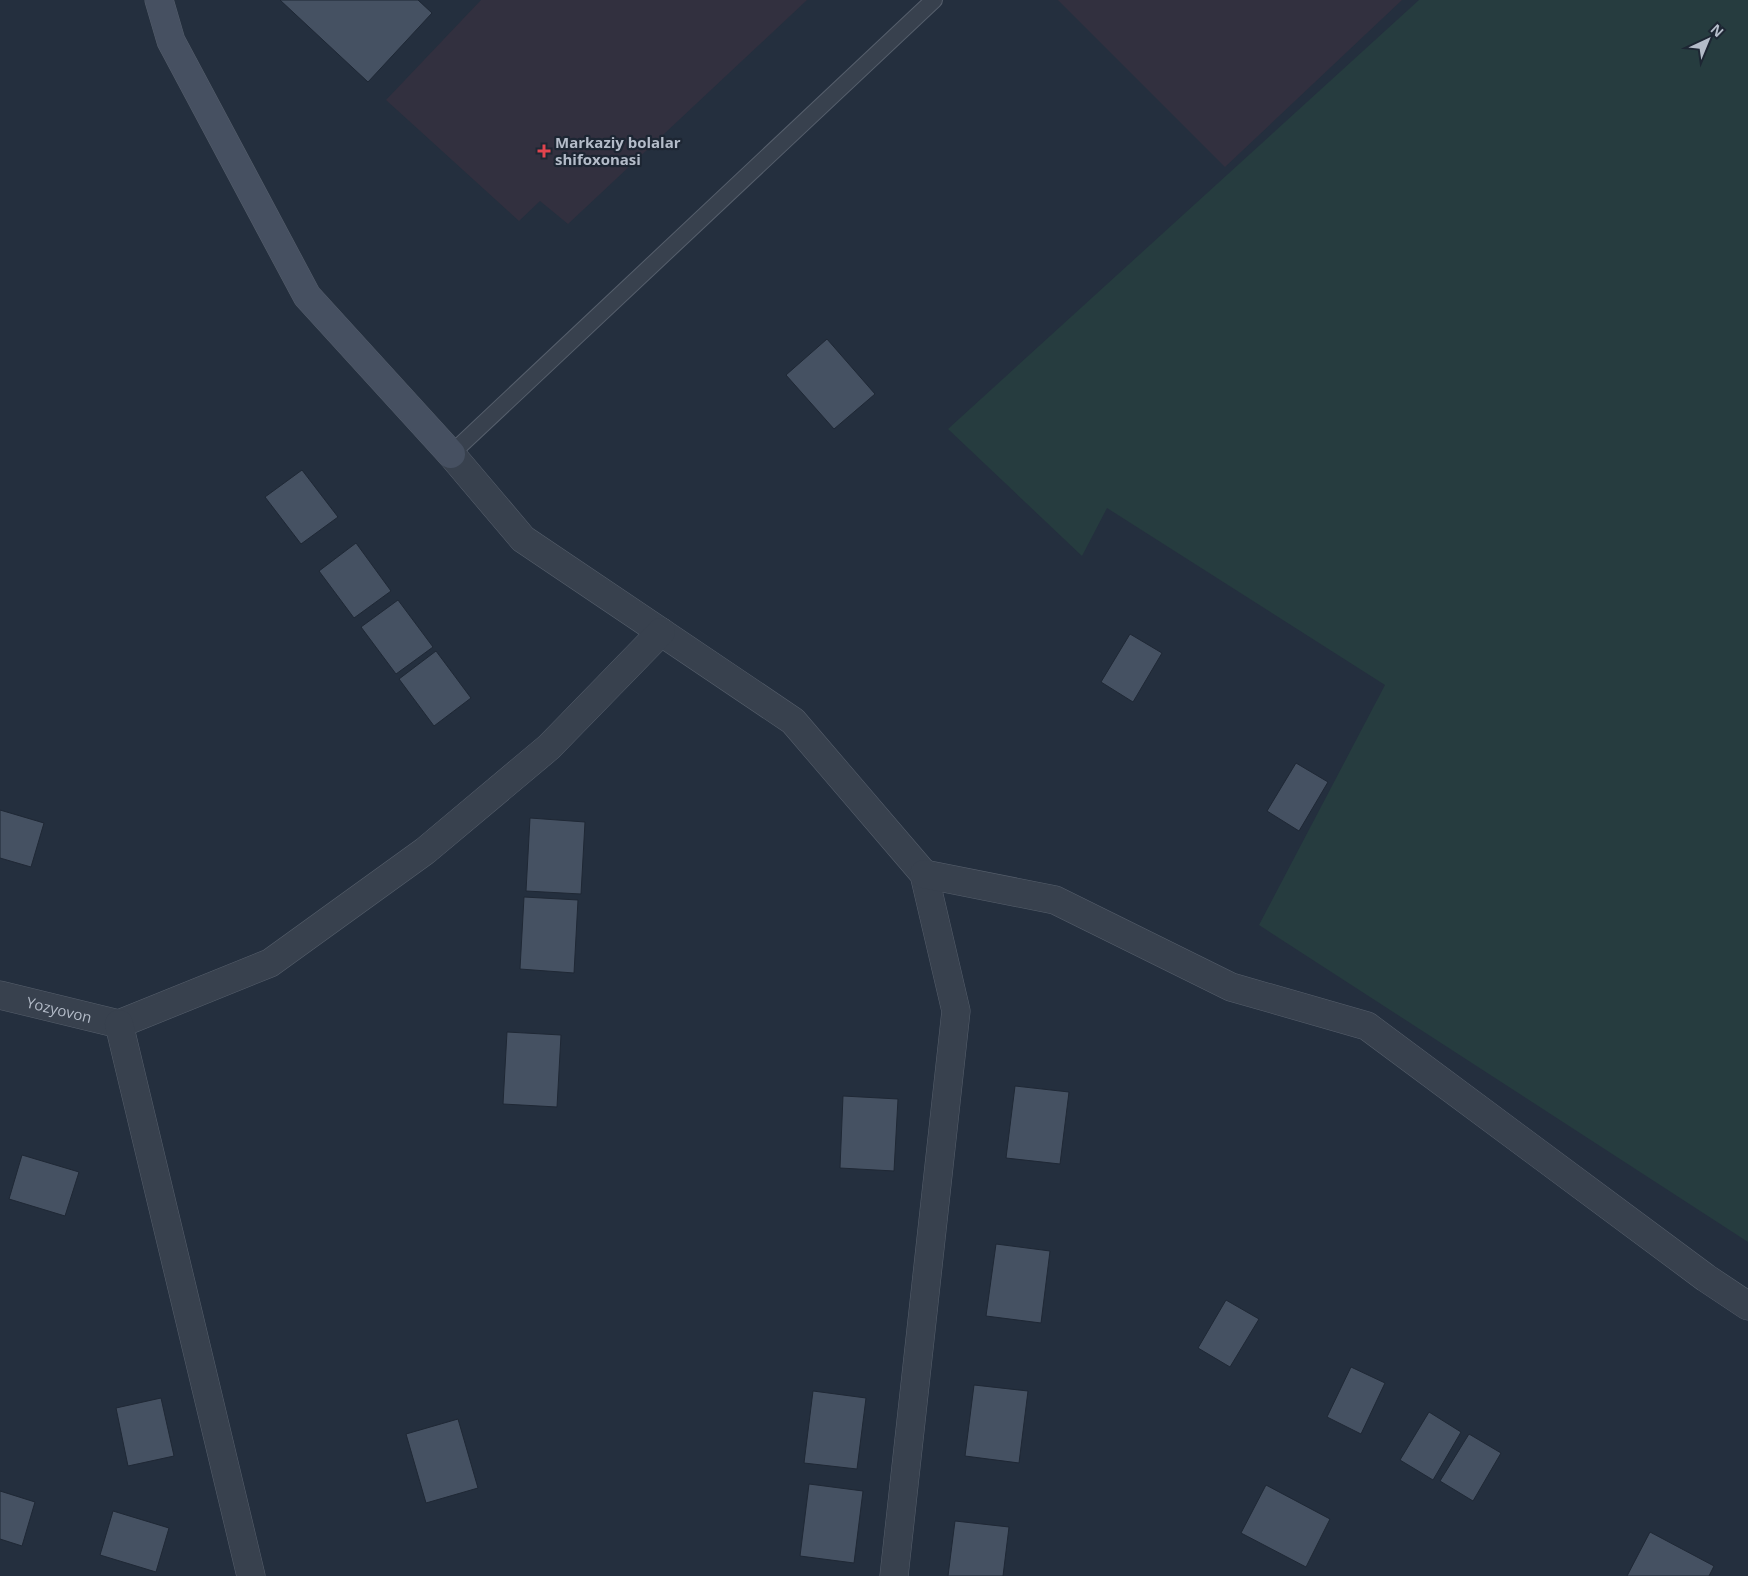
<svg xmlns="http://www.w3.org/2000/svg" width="1748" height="1576" font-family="'Open Sans',sans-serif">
  <rect width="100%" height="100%" fill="#242f3e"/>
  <path fill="#32303f" d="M481 0H807L568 224 540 201 519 221 386 100Z
    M1058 0H1402L1225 167Z"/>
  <path fill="#263c3f" d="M1419 0H1748V1242L1259 925 1385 685 1107 508 1082 556 948 429Z"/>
  <path fill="#455162" stroke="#1f2835" d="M280 0H418L432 13 368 82Z
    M827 339 875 394 834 429 786 375Z
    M302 470 338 517 301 544 265 497Z
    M356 543 391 591 354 618 319 571Z
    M398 600 433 647 396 674 361 627Z
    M1130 634 1162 653 1133 702 1101 682Z
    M436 651 471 698 434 726 399 679Z
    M1296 763 1328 782 1299 831 1267 811Z
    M0 810 44 823 31 867 0 858Z
    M530 818 585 822 581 894 526 891Z
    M524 897 578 900 574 973 520 969Z
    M507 1032 561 1035 557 1107 503 1104Z
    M1015 1086 1069 1092 1060 1164 1006 1158Z
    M843 1096 898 1099 894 1171 840 1168Z
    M22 1155 79 1172 65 1216 9 1199Z
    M996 1244 1050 1251 1041 1323 986 1316Z
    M1226 1300 1259 1319 1230 1367 1198 1348Z
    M1351 1367 1385 1383 1361 1434 1327 1417Z
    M974 1385 1028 1391 1019 1463 965 1456Z
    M813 1391 866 1398 857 1469 804 1463Z
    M161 1398 174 1456 128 1466 116 1408Z
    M1429 1412 1461 1432 1433 1480 1400 1460Z
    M458 1419 478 1488 426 1503 406 1434Z
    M1469 1434 1501 1453 1473 1501 1440 1481Z
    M809 1484 863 1491 854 1563 800 1556Z
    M1266 1485 1330 1519 1306 1567 1241 1533Z
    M0 1491 35 1502 22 1546 0 1539Z
    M113 1511 169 1528 156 1572 100 1555Z
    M955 1521 1009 1527 1003 1576H948Z
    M1650 1532 1714 1566 1709 1576H1627Z"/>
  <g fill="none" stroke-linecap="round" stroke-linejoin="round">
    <defs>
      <path id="lane" d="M451 454 934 0"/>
      <g id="street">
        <path d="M451 454 523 539 793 721 924 874 956 1011 894 1576"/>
        <path d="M924 874 1055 900 1231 987 1367 1026 1706 1278 1748 1306"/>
        <path id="s1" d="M0 995 119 1024"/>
        <path d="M119 1024 270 963 425 851 549 747 661 632"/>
        <path d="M119 1024 251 1576"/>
      </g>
      <path id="secondary" d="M159 0 171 41 307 296 451 454"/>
    </defs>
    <use href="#lane" stroke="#565f6c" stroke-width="18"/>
    <use href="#street" stroke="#565f6c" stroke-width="29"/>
    <use href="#secondary" stroke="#565f6c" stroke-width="29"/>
    <use href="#lane" stroke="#38414e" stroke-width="16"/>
    <use href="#street" stroke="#38414e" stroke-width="28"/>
    <use href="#secondary" stroke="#465061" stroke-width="28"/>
  </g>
  <path fill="#e0444e" stroke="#1d2633" stroke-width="2" d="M541.5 143.5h5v5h5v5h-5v5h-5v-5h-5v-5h5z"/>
  <g text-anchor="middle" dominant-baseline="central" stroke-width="4.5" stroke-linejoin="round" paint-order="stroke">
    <g font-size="15" font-weight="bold" fill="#b4bcc9" stroke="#1d2633" text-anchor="start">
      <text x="555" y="142">Markaziy bolalar<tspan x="555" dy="17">shifoxonasi</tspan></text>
    </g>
    <g font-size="15" fill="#b4bcc9" stroke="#1d2633">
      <text stroke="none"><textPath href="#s1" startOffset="61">Yozyovon</textPath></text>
    </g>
  </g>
  <g transform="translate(1708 40) rotate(44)" stroke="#1d2633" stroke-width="4" paint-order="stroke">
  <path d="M0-4L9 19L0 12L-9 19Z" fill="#b4bcc9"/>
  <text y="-8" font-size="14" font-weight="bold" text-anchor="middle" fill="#b4bcc9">N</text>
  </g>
</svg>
